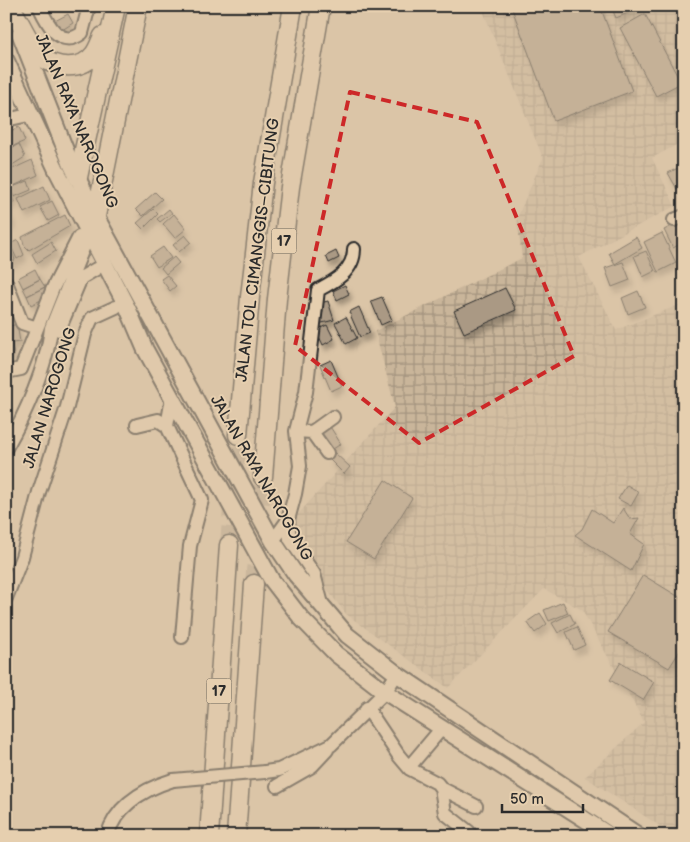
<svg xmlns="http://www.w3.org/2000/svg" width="690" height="842" font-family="'Balsamiq Sans',sans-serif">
  <defs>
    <pattern id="industrial-grid" width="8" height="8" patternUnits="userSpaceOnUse" patternTransform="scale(1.25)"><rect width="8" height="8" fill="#c9b59a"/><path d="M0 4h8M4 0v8" fill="none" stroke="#a3937e"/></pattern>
    <filter id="shadow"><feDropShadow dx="3" dy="5.5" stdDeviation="2.5" flood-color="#0004"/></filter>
  </defs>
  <rect width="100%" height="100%" fill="#dbc5a7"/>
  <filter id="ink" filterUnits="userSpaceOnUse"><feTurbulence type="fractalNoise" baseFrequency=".02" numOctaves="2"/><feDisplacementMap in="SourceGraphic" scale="10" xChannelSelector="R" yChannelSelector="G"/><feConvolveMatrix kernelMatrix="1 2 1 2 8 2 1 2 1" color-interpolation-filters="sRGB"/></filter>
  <g filter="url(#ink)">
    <path fill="url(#industrial-grid)" d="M481 6H684V141L652 158 675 206 579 257 616 330 684 303V836H675L585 777 644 722 582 610 544 589 448 688 346 614 282 532 395 407 375 331 522 258 517 218 543 158Z"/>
    <path fill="#aa9984" stroke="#2b2b2b" filter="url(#shadow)" d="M511 6H600L632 91 554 121Z
      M611 6H645L616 18Z
      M68 14 73 23 59 32 53 22Z
      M645 14 681 83 656 96 620 28Z
      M19 127 25 141 6 149V133Z
      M19 144 25 157 6 169V151Z
      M32 160 38 175 9 188 6 172Z
      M684 165V185L677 189 668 173Z
      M28 181 31 190 14 197 10 188Z
      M8 185 14 202 6 205V186Z
      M44 186 50 200 24 213 18 199Z
      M155 192 162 199 143 216 136 209Z
      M52 201 59 215 48 221 40 207Z
      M6 208 12 222 6 224Z
      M153 209 158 214 143 229 137 223Z
      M169 209 172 213 160 222 157 219Z
      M174 214 186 229 175 238 163 224Z
      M65 215 70 226 29 250 24 245 22 237Z
      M683 220 684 242 673 248 664 230Z
      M662 233 676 263 658 272 644 242Z
      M185 235 191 242 179 252 173 245Z
      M636 237 642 248 615 264 609 253Z
      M18 240 24 255 17 259 10 244Z
      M51 242 56 251 37 263 32 254Z
      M10 245 15 260 8 262 6 247Z
      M163 247 171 258 157 267 150 256Z
      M336 251 339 258 329 263 326 256Z
      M646 251 655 271 643 277 634 256Z
      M174 257 179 263 166 274 161 268Z
      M623 262 630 280 612 287 605 268Z
      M35 269 40 279 23 288 18 278Z
      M167 275 176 286 170 291 161 279Z
      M40 279 45 287 27 296 23 288Z
      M345 285 349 294 337 300 333 291Z
      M45 287 49 296 31 305 27 296Z
      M505 288 516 310 464 333 454 311Z
      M638 291 645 307 628 314 622 298Z
      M382 297 392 320 381 325 371 301Z
      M328 301 334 320 318 324 320 303Z
      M359 307 370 333 360 337 349 312Z
      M346 317 357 338 346 344 335 323Z
      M17 324 20 342 12 343 14 356 6 357V327Z
      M327 325 334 339 323 345 316 330Z
      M331 360 342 386 331 391 320 365Z
      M329 425 341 444 328 452 316 433Z
      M335 453 350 467 344 474 329 459Z
      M385 480 412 498 374 559 346 542Z
      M627 485 639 492 631 506 618 499Z
      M623 508 630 519 639 518 630 534 644 544 631 571 575 535 582 529 592 509 613 523Z
      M643 575 684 600V644L669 668 608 632Z
      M563 602 568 613 549 621 544 610Z
      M540 613 547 624 535 633 527 622Z
      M570 614 575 624 558 633 552 623Z
      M577 627 585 645 574 650 566 632Z
      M621 662 654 682 643 700 610 680Z"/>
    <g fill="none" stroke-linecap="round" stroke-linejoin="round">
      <path stroke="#b8a68e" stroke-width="18" stroke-dasharray="18 9" stroke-linecap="butt" d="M229 545 238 435
        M254 584 263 477"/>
      <defs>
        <path id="minor" d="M39 6C47 23 60 50 82 33L89 6
          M6 120 24 116
          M674 220 684 216
          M6 282 22 323 37 328
          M59 330 81 278 96 269
          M6 372 21 369 53 288 79 237
          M172 398 167 426 202 500 190 546 182 637
          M137 425 158 420 167 426
          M296 431 312 432 333 417
          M312 432 327 453
          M6 448C25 415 47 366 51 328L84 246
          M288 520 290 539 314 574 322 604
          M273 541 288 520 295 494 300 466 296 431 306 392 318 290C335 281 354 271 354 249
          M6 598 22 557 39 492 67 407 85 334 92 318 116 307
          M367 708 399 756 410 769 437 783 441 788 445 813 469 832V836
          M409 767 442 728
          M265 772 279 770 331 745 385 692 397 674
          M277 786 312 766 327 750
          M441 788 476 806
          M107 836C116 805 144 789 173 780"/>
        <path id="major" d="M20 34 71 164 98 220 273 541 296 575 347 635 397 674 639 836
          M6 60 57 171 128 309 145 349 271 579 301 618 336 654 385 692 611 836"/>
        <path id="highway" d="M12 9C21 23 29 44 41 56 55 69 82 71 94 54 98 49 100 42 103 36
          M78 177 116 6
          M96 216 138 6
          M238 435 250 297 263 183 293 6
          M263 477 277 299 290 187 321 6
          M209 836 229 545
          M236 836 254 584"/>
      </defs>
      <use href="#minor" stroke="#2b2b2b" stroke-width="16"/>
      <use href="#major" stroke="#2b2b2b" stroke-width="19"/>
      <use href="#highway" stroke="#2b2b2b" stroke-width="21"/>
      <use href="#minor" stroke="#e6cfaf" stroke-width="12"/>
      <use href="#major" stroke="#e6cfaf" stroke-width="15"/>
      <use href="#highway" stroke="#e6cfaf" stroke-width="18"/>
      <defs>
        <path id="minor-bridge" d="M173 780 265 772"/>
      </defs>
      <use href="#minor-bridge" stroke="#2b2b2b" stroke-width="16" stroke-linecap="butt"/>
      <use href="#minor-bridge" stroke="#e6cfaf" stroke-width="12"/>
    </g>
  </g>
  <path d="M0 0H690V842H0ZM350 92 477 122 574 356 419 443 295 346Z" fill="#dbc5a7" fill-opacity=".55" fill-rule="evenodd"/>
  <path fill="none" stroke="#cd2828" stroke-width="4" stroke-dasharray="10 6" stroke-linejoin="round" d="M350 92 477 122 574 356 419 443 295 346Z"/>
  <g text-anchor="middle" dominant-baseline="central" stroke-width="4" stroke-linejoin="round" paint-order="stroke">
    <g fill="#e6cfaf" stroke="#635c53" stroke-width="1">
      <rect x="271.5" y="228.5" width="25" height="25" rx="4"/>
      <rect x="206.5" y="678.5" width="25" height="25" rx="4"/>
    </g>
    <g font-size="15" font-weight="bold" fill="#2b2b2b">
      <text x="284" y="241">17</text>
      <text x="219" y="691">17</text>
    </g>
    <g font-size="16" fill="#2b2b2b" stroke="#e6cfaf">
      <text transform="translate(76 121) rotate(67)">JALAN RAYA NAROGONG</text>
      <text transform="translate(258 250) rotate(-83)">JALAN TOL CIMANGGIS–CIBITUNG</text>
      <text transform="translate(50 398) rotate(-73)">JALAN NAROGONG</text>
      <text transform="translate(261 478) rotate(60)">JALAN RAYA NAROGONG</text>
    </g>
  </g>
  <rect width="690" height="842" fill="none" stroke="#e6cfaf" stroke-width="25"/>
  <rect x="12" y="12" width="665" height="817" fill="none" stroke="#2b2b2b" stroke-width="2" filter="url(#ink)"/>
  <path d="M502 804v8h81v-8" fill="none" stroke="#2b2b2b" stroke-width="2.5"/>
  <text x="510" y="804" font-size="15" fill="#2b2b2b" stroke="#e6cfaf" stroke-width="4" paint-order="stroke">50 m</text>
</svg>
